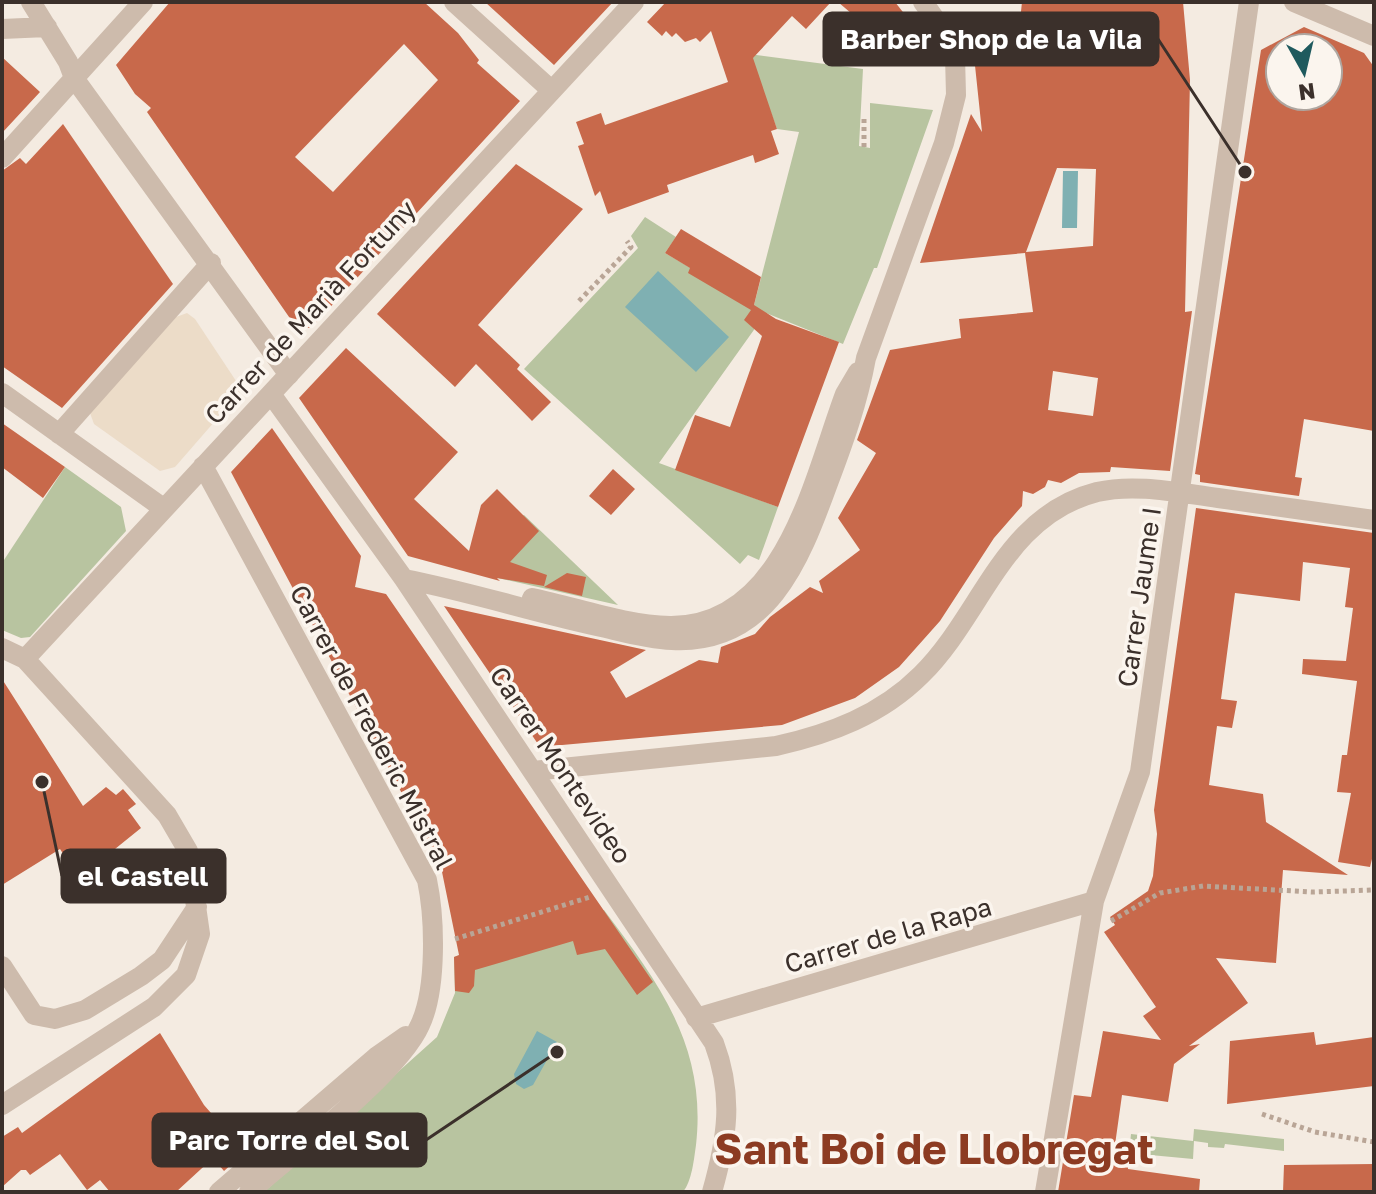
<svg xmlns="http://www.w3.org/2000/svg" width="1376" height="1194" font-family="'Golos Text',sans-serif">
  <rect width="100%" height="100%" fill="#f4ebe1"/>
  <path fill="#b8c4a0" d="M749 54 863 69 859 146 870 148V103L933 110 877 268H874L843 344 766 313 659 463 778 507 759 560 748 555 740 564 524 369 638 248 631 236 645 217 676 237 665 253 754 305 799 132 777 129Z
    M65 467 121 507 126 531 30 637 21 638 2 630V563Z
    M524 515 618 605 493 577 502 530Z
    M604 910C660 984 707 1048 696 1145 694 1159 692 1181 683 1192H264L437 1037 455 993 454 957Z
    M1194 1129 1284 1139V1151L1225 1144 1224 1148 1208 1147V1143L1194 1141 1193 1159 1129 1153 1131 1134 1193 1141Z"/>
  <path fill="#ecdcc8" d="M187 313 195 319 242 390 175 467 160 471 94 424 90 413 176 317Z"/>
  <path fill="#7fb0b2" d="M1063 171H1078L1077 228H1062Z
    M658 271 729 337 696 372 625 307Z
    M537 1031 557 1042 533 1085 524 1089 516 1084 514 1074Z"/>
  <path fill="#c8694b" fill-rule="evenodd" d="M170 2H424L458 33 479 60 477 63 520 101 311 328 296 327 147 112 151 108 135 94 116 65ZM404 44 438 80 333 192 295 157Z
    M485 2H613L554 65Z
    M666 2H831L806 29 792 16 753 58 777 129 771 131 779 154 755 163 753 155 667 185 669 192 608 214 600 191 595 196 578 146 584 144 576 122 601 113 605 125 728 82 711 31 700 42 696 38 685 42 676 33 672 37 666 31 662 36 647 22Z
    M838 2H895L936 54 893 49Z
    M1022 2H1183L1190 80 1185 312 1192 311 1170 471 1111 467 1110 472 1079 473 1061 483 1048 480 1045 487 1033 494 1023 491 1022 506 994 538 940 621 899 667 855 698 782 725 540 747 444 606 646 650 610 672 626 698 699 660 718 663 721 647 755 634 770 617 810 587 823 593 819 581 860 550 838 518 876 453 857 440 890 350 961 338 959 319 1033 312 1025 253 920 263 971 114 982 132 974 56 1016 59ZM1057 168 1096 169 1093 246 1026 252ZM1053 371 1098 378 1093 416 1048 410Z
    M1304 27 1364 53 1374 67V431L1304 419 1295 477 1302 478 1299 496 1200 482V475L1195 474 1261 50ZM1280 48H1328V96H1280Z
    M2 57 40 92 2 133Z
    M63 124 173 284 62 408 2 366V171L20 158 26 164Z
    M516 164 583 209 478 325 520 365 517 369 551 402 532 421 476 364 455 387 377 314Z
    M681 229 761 277 754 305 776 319 839 342 778 507 675 470 695 415 730 427 762 336 744 320 751 310 688 273 690 268 665 253Z
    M346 348 458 452 414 499 469 551 481 505 497 489 539 531 510 562 547 575 544 586 497 578 500 581 408 556 299 398Z
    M2 423 65 467 43 498 2 467Z
    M272 428 361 556 355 587 386 594 653 982 637 995 605 949 577 955 573 941 475 970 474 986 469 993 455 991 454 957 459 955 441 867 231 472Z
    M613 469 635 489 611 515 589 496Z
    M1196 508 1374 533V851L1370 867 1338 862 1351 793 1337 792 1342 755H1347L1357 681 1302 674 1303 659 1346 661 1353 608 1345 607 1350 568 1303 562 1300 601 1235 593 1221 699 1237 701 1232 728 1217 726 1209 785 1263 794 1266 822 1348 875 1283 870 1276 963 1216 958 1248 1003 1189 1046 1200 1044 1174 1064 1168 1102 1122 1095 1113 1159 1128 1161V1169L1200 1179 1199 1192H1058L1074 1095 1091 1097 1103 1031 1161 1040 1143 1016 1156 1007 1104 932 1115 925 1110 917 1148 891 1153 876 1157 834 1154 810Z
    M567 573 586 577 582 596 544 587Z
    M2 679 83 806 106 787 116 795 123 789 136 804 128 810 141 828 115 849 120 856 94 870 86 857 71 866 60 849 2 885Z
    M1314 1032 1316 1045 1374 1037V1086L1227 1104 1230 1041Z
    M160 1033 204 1105 245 1152 224 1171 213 1158 176 1192H110L100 1180 87 1190 60 1154 30 1175 26 1170H21L2 1187V1137L18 1127 22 1133Z
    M1374 1164V1192H1283L1284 1165Z"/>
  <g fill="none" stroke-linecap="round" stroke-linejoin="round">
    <path stroke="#b9a596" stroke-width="5" stroke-dasharray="4 4" stroke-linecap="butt" d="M864 147V117
      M579 301 631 247 627 241
      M1111 921 1160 893 1203 886 1312 892 1374 890
      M455 939 590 897
      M1262 1114 1315 1132 1374 1142"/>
    <path stroke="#cdbbac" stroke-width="20" d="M31 2 68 62 74 78 289 375
      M454 2 550 89
      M1294 2 1374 36
      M2 29 47 27
      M2 158 143 2
      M2 393 163 508
      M271 394 404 579 714 1043C734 1096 727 1139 712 1192
      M59 434 211 263
      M203 466 427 880C435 918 437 989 420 1025 399 1073 292 1154 249 1192
      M404 579C472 592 538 614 606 628 627 633 649 639 672 640 768 645 800 560 827 486 843 444 858 402 866 358L944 143 956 95 955 56 945 33 923 2
      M532 598C576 607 625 625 670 626 785 627 813 479 845 394L858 372
      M2 648 25 659 167 815 188 851 200 934 186 975 154 1007 2 1105
      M25 659 634 2
      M533 771 776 746C830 734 881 715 921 675 983 614 1003 516 1097 492 1136 483 1179 493 1218 498 1270 505 1322 513 1374 520
      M2 966 34 1015 55 1019 85 1010 141 976 162 960 197 907
      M696 1018 1094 901
      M219 1192 376 1057 406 1036
      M1045 1192 1094 901 1140 772 1249 2"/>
  </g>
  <g text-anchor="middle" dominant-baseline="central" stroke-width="7" stroke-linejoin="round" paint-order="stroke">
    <g font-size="26" fill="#3b302b" stroke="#fbf5ee">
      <text transform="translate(310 312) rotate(-47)">Carrer de Marià Fortuny</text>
      <text transform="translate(1139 597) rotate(-82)">Carrer Jaume I</text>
      <text transform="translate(372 727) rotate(62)">Carrer de Frederic Mistral</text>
      <text transform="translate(561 765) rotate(56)">Carrer Montevideo</text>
      <text transform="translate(888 935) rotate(-16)">Carrer de la Rapa</text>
    </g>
    <g font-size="42" font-weight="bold" fill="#8c3b22" stroke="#fbf5ee">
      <text x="934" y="1148">Sant Boi de Llobregat</text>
    </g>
  </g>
  <path fill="none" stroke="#3b302b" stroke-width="3" d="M1245 172L1158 39M42 782L62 876M557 1052L426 1140"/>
  <g fill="#3b302b" stroke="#fbf5ee" stroke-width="3">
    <circle cx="1245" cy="172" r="8"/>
    <circle cx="42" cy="782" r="8"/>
    <circle cx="557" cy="1052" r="8"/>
  </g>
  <g fill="#3b302b" stroke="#3b302b" stroke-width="3">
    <rect x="824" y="13" width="334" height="52" rx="8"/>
    <rect x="62" y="850" width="163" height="52" rx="8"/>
    <rect x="153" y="1114" width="273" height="52" rx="8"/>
  </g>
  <g font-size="28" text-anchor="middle" font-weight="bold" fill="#fff">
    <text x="991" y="49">Barber Shop de la Vila</text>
    <text x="143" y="886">el Castell</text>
    <text x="289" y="1150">Parc Torre del Sol</text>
  </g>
  <rect width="1376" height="1194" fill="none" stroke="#3b302b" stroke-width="8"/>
  <g transform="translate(1304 72) rotate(172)"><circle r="38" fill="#fbf5ee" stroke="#aea6a0" stroke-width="2"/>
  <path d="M0-6L14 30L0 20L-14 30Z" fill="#1f5a5e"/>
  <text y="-12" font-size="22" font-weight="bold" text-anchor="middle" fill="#3b302b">N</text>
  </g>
</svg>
